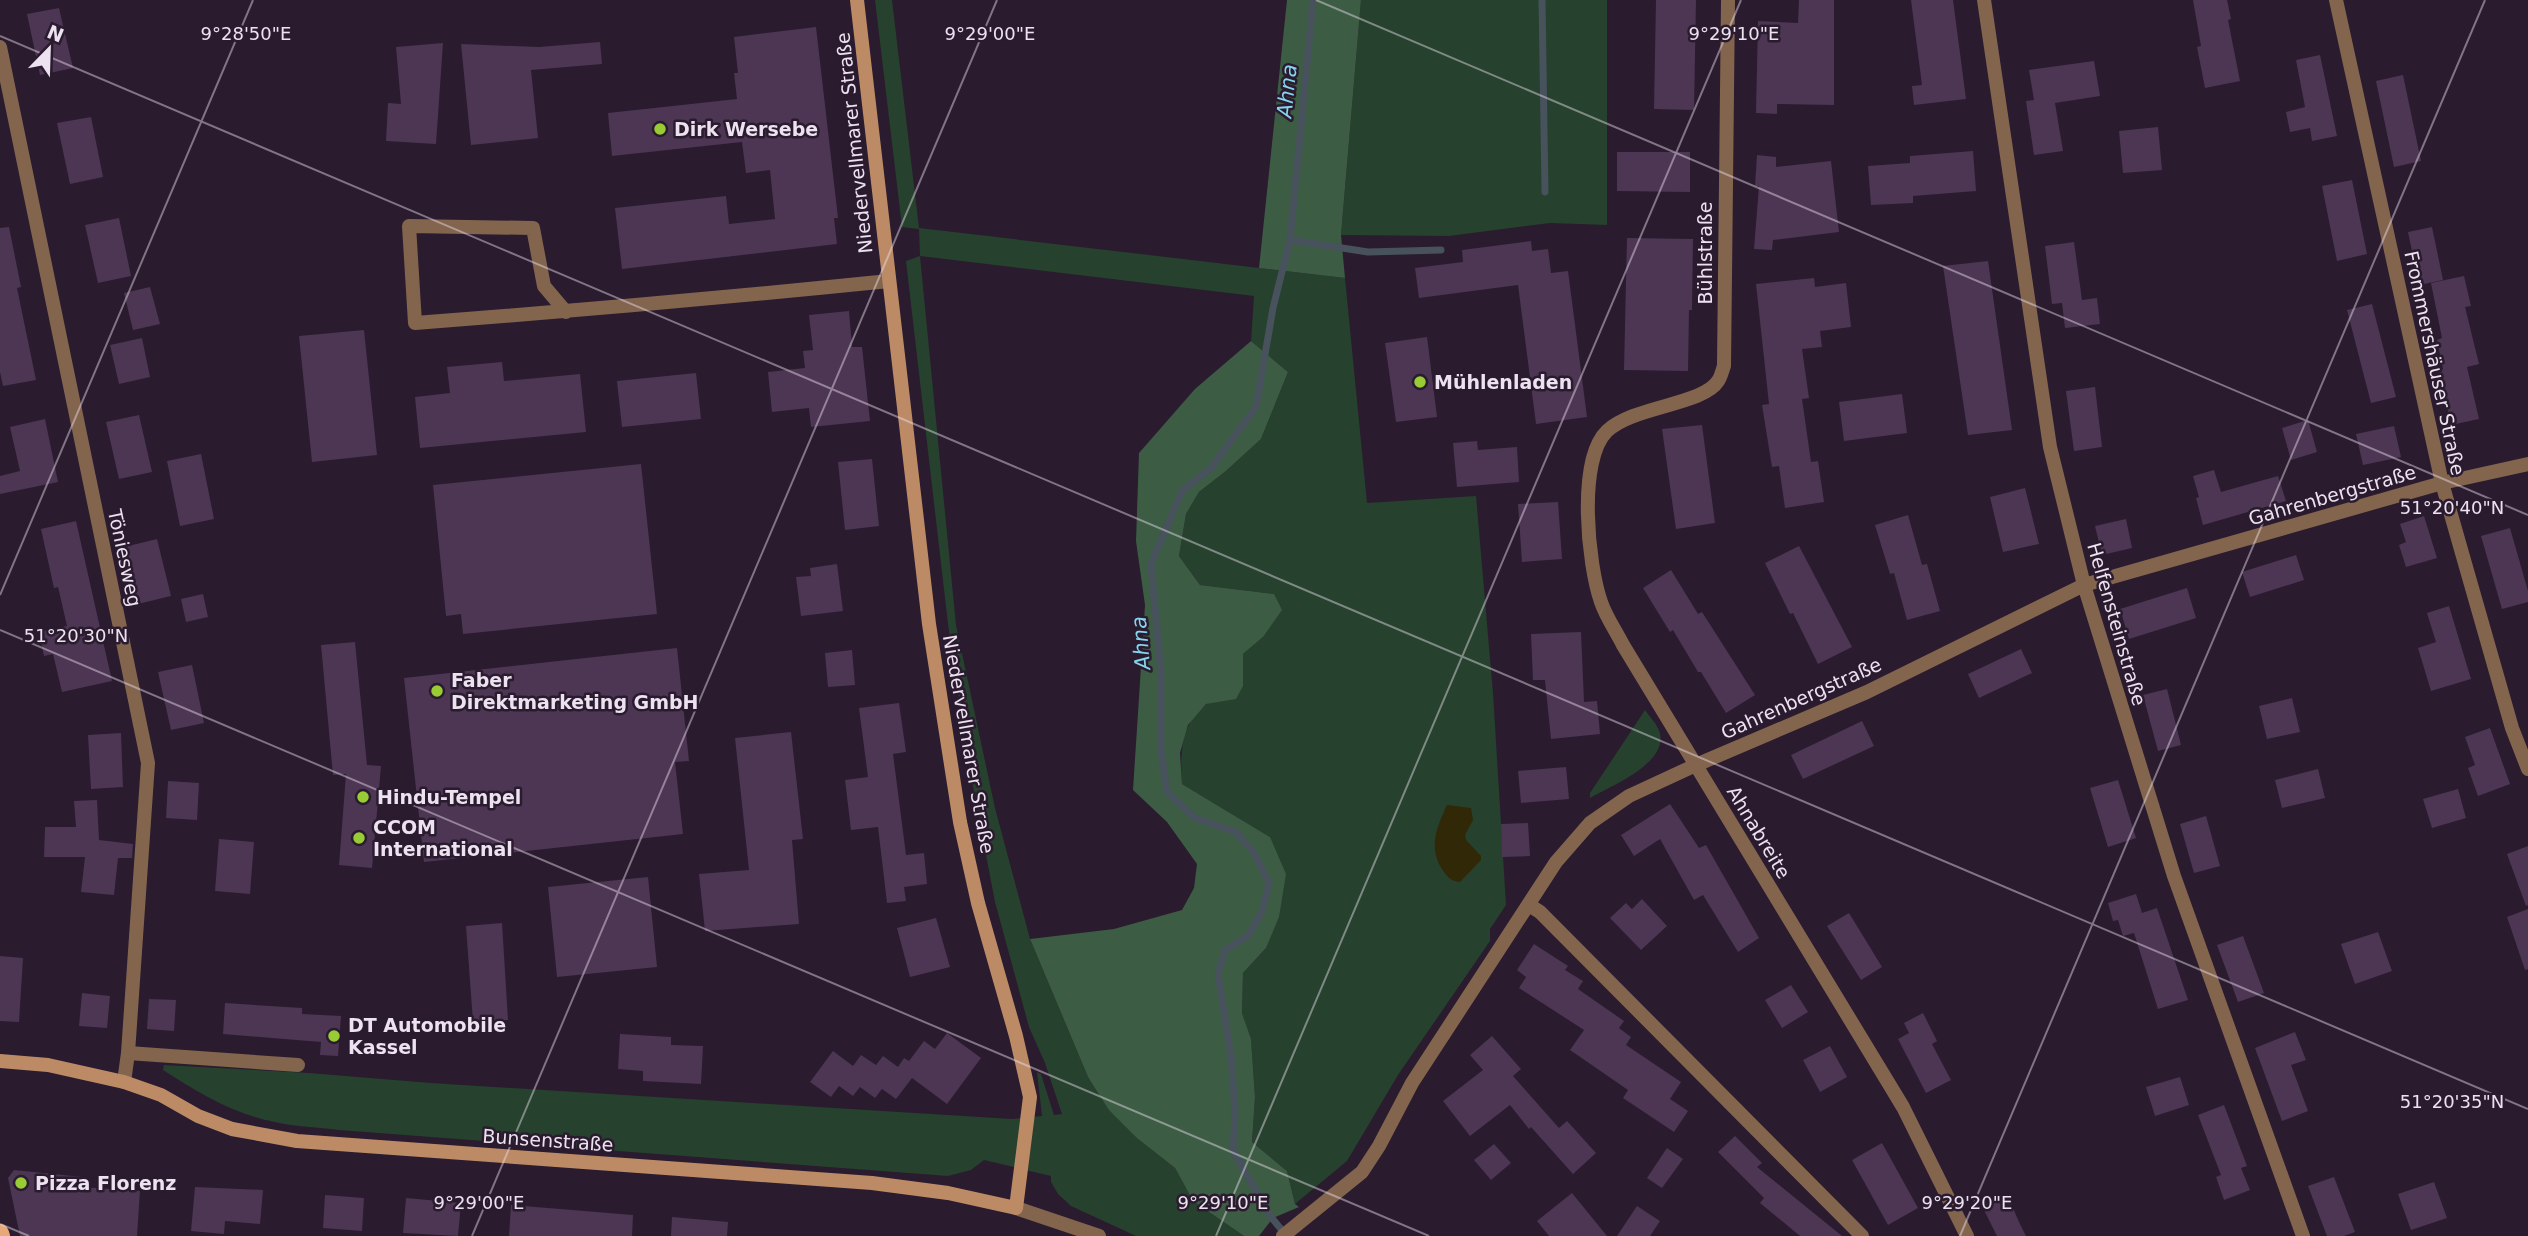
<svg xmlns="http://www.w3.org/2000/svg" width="2528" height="1236" font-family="'DejaVu Sans',sans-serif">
  <rect width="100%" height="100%" fill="#2a1b2f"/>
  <path fill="#26412d" d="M875 0H892L919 228 1345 278 1367 503 1476 496 1493 693 1506 905 1490 929V941L1398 1075 1347 1161 1295 1204 1287 1171 1252 1142 1255 1097 1251 1040 1242 1013 1243 973 1266 948 1270 837 1182 784C1180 755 1180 722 1208 703 1218 696 1232 692 1243 686V654L1263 637 1274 594 1200 585 1179 556 1186 514 1199 492 1226 471 1261 439 1288 372 1251 341 1254 296 920 256 956 625 995 808 1030 939 1088 1077 1138 1139 1175 1168 1193 1201 1244 1236H1136L1071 1206 1058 1194 1051 1182V1176L984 1160 971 1170 948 1176 339 1130C318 1127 296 1127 275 1122 233 1114 199 1093 163 1070L164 1065 309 1073 431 1083 1012 1119 1042 1116 1037 1072 1041 1074 1054 1115 1062 1114 1045 1063 1029 1027 995 902 966 750 948 624 906 261 920 256 919 229 902 227Z
    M1361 0H1607V225L1550 223 1449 236 1341 235Z
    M1645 710C1649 716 1655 722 1658 728 1674 761 1611 786 1590 798V793Z"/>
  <path fill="#3c5c44" d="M1287 0H1361L1341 235 1345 278 1259 268Z
    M1251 341 1288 372 1261 439 1226 471 1199 492 1186 514 1179 556 1200 585 1274 594 1282 610 1263 637 1243 654V686L1236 699 1206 704 1188 725 1180 753 1182 784 1270 837 1286 874 1279 917 1266 948 1243 973 1242 1013 1251 1039 1255 1097 1252 1142 1287 1171 1295 1204 1299 1207 1273 1218 1259 1236H1244L1193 1201 1175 1168 1138 1139 1109 1110 1088 1077 1030 939 1114 929 1182 910 1194 888 1197 864 1167 822 1133 790 1145 605 1136 541 1139 453 1195 389Z"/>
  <path fill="#302807" d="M1447 805 1471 808 1473 820 1465 835 1466 840 1481 856V860L1460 882C1451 881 1447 877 1442 869 1428 847 1437 827 1447 805Z"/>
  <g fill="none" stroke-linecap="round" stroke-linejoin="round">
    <path stroke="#47525c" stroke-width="7" d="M1542 0 1545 192
      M1290 240 1368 252 1441 250
      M1285 1234 1271 1217 1233 1151 1235 1112 1231 1056 1218 974 1225 950 1248 936 1262 912 1269 883 1254 853 1236 832 1195 818 1167 792 1161 751V673L1151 564 1182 491 1211 468 1256 407 1273 308 1290 240 1313 0"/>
  </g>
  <path fill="#4c3653" d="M1656 0H1696L1694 110 1654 109Z
    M1799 0H1834V105L1777 104V114L1756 113 1758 21 1798 23Z
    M1911 0H1953L1966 99 1914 105 1912 86 1922 85Z
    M2193 0H2227L2231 19 2228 20 2240 81 2205 88 2197 47 2201 46Z
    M59 8 73 68 40 75 27 14Z
    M816 27 838 218H834L837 244 622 269 615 208 726 196 729 224 775 219 770 170 746 173 742 142 612 156 608 113 737 99 734 73H738L734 37Z
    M600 42 602 64 531 70 538 138 471 145 461 44 539 47Z
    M443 43 436 144 386 141 388 103 401 104 396 47Z
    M2320 55 2337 136 2312 141 2310 128 2290 132 2286 112 2305 107 2296 60Z
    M2094 61 2100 96 2055 103 2063 151 2034 155 2026 101 2034 100 2029 70Z
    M2403 75 2421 161 2394 167 2376 81Z
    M91 117 103 177 70 184 57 123Z
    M2158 127 2162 170 2123 173 2119 131Z
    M1973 151 1976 191 1913 196V203L1871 205 1868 166 1910 163V156Z
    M1617 152H1690V192L1617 191Z
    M1757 155 1776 157V167L1831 161 1839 232 1773 240 1772 250 1754 249 1759 186H1755Z
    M2352 180 2367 254 2337 261 2322 186Z
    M119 218 131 276 98 283 85 225Z
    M9 227 21 287 17 288 36 380 3 386 0 372V228Z
    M2432 227 2443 280 2419 285 2408 232Z
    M1627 238 1693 239 1692 310H1689L1688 371 1624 370Z
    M1531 241 1532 251 1548 249 1551 273 1568 271 1587 417 1536 424 1518 285 1419 298 1415 268 1463 262 1462 250Z
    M2074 242 2082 300 2097 298 2100 324 2065 328 2062 303 2052 304 2045 246Z
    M1988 261 2012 430 1968 435 1943 266Z
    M2464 276 2471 306 2465 307 2479 364 2467 367 2479 419 2451 425 2439 370 2443 369 2437 340 2442 338 2431 283Z
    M1814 278 1815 287 1846 283 1851 327 1820 331 1822 347 1802 349 1809 398 1802 399 1811 462 1818 461 1824 502 1785 508 1779 466 1772 467 1762 405 1769 404 1756 284Z
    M150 287 160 324 133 330 124 293Z
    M2372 304 2396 397 2371 403 2347 310Z
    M849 311 852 347H862L870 421 811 427 809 408 772 412 768 372 805 368 803 351 813 350 809 315Z
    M364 330 377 455 312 462 299 336Z
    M1427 337 1437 417 1396 422 1385 343Z
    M142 338 150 377 119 384 110 345Z
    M502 362 504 381 580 374 586 432 420 448 415 397 450 393 447 367Z
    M696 373 701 419 622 427 617 381Z
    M2095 387 2102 447 2074 451 2066 391Z
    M1902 394 1907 433 1844 441 1839 402Z
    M139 415 152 472 119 479 106 422Z
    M45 419 58 482 0 494V476L20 471 10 427Z
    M2308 420 2317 452 2291 460 2282 428Z
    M1702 425 1715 523 1676 529 1662 429Z
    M2394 426 2401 457 2363 465 2356 434Z
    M1477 441 1478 450 1517 447 1519 482 1457 487 1453 443Z
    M201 454 214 519 180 526 167 461Z
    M872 459 879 526 845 530 838 462Z
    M641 464 657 614 463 634 461 614 446 616 433 485Z
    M2214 470 2221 492 2278 476 2286 501 2203 525 2196 498 2199 497 2193 476Z
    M2025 488 2039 544 2003 552 1990 497Z
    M1558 502 1562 559 1522 562 1518 504Z
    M1908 515 1922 565 1927 564 1940 611 1907 620 1894 573 1890 574 1875 525Z
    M2424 516 2437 558 2406 567 2399 545 2406 542 2400 524Z
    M2126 519 2132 548 2102 555 2095 526Z
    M76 521 112 681 62 692 53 654 44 656 39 632 67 626 58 587 54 588 41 529Z
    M2510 528 2528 591V602L2502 609 2481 536Z
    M157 539 171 596 138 604 124 547Z
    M1799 546 1852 647 1818 664 1793 613 1790 614 1765 563Z
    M2296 555 2304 580 2250 597 2242 572Z
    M837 564 843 611 801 616 796 577 811 576 810 568Z
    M1671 570 1698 614 1702 612 1755 695 1726 713 1701 672H1698L1673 630 1670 632 1643 588Z
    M2187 588 2196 618 2129 639 2120 609Z
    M203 594 208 617 186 622 181 599Z
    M2449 606 2471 679 2431 691 2418 648 2436 642 2427 613Z
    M1581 632 1584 702 1597 701 1600 734 1551 739 1545 680H1533L1531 634Z
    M355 642 367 765 381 766 372 868 339 865 346 774 333 775 321 645Z
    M677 648 689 761 675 762 683 834 424 862 404 678Z
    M2021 649 2032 673 1979 698 1968 674Z
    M852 650 855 685 828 687 825 653Z
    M192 665 204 723 171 730 158 672Z
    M2167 689 2181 745 2158 751 2143 695Z
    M2292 698 2300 732 2267 739 2259 706Z
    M899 703 906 752 893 754 906 855 924 853 927 884 904 887 906 901 887 903 878 827 851 830 845 780 868 777 859 708Z
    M1862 721 1874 746 1803 779 1791 755Z
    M2490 728 2510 784 2478 796 2468 768 2475 765 2465 737Z
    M791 732 803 839 792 840 799 924 705 931 699 874 749 870 735 738Z
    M121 733 123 787 91 789 88 735Z
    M1566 767 1569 799 1521 803 1518 771Z
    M2318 769 2325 798 2282 808 2275 780Z
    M2118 780 2136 838 2108 847 2090 788Z
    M168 781 199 783 197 820 166 818Z
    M2458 789 2466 818 2432 828 2423 799Z
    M97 800 99 840 133 844 132 858H118L114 895 81 892 85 857H44L45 827H76L74 801Z
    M1670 804 1699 848 1706 845 1759 938 1738 952 1703 895 1694 900 1660 839 1634 856 1621 835Z
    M2206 816 2220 866 2194 873 2180 824Z
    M1528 823 1530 856 1502 857 1501 824Z
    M219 839 254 842 250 894 215 891Z
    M2528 846V905L2526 906 2507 854Z
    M648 877 657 967 557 977 548 887Z
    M2136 894 2142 913 2157 908 2188 1000 2158 1009 2134 933 2123 936 2118 920 2113 921 2108 903Z
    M1642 899 1667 926 1641 950 1610 918 1626 903 1632 909Z
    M2528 909V969L2525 970 2507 917Z
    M1849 913 1882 967 1861 980 1827 926Z
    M936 918 950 967 910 977 897 928Z
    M502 923 508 1020 473 1022 466 926Z
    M2378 932 2392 971 2355 984 2341 944Z
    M2243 936 2264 993 2238 1002 2217 945Z
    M1534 944 1568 966 1565 970 1583 981 1578 989 1624 1021 1619 1028 1631 1037 1626 1045 1681 1082 1670 1099 1688 1111 1674 1132 1623 1098 1628 1090 1570 1050 1584 1030 1519 988 1526 977 1517 970Z
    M0 956 23 958 19 1022 0 1021Z
    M1791 985 1808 1012 1782 1028 1765 1000Z
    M82 993 110 996 107 1028 79 1026Z
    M149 999 176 1000 174 1031 147 1029Z
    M225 1003 302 1008V1014L341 1016 338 1056 320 1055 321 1042 223 1034Z
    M1923 1013 1937 1041 1932 1044 1951 1080 1926 1093 1898 1039 1909 1033 1904 1023Z
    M2295 1032 2306 1060 2291 1065 2308 1111 2282 1121 2255 1048Z
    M947 1033 981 1058 947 1104 912 1078 896 1099 882 1089 875 1098 860 1087 853 1096 839 1086 831 1097 810 1082 833 1051 853 1066 861 1055 876 1065 883 1056 898 1067 904 1058 909 1061 924 1041 935 1049Z
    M620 1034 671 1037V1045L703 1046 701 1084 643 1081V1071L618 1069Z
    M1492 1036 1521 1069 1513 1076 1559 1128 1567 1121 1596 1153 1573 1174 1531 1127 1529 1129 1510 1105 1470 1136 1443 1101 1483 1070 1470 1055Z
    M1830 1046 1847 1077 1820 1092 1803 1060Z
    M2180 1077 2189 1105 2155 1116 2146 1087Z
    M2224 1105 2247 1166 2241 1168 2250 1190 2224 1200 2216 1177 2221 1175 2198 1115Z
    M1735 1136 1762 1163 1757 1167 1842 1236H1800L1760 1203 1764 1198 1718 1152Z
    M1882 1143 1918 1208 1888 1225 1852 1160Z
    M1494 1144 1511 1163 1491 1180 1474 1160Z
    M1667 1148 1683 1159 1662 1188 1647 1178Z
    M14 1170 82 1177 81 1187 140 1191 137 1236H20L8 1178Z
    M2334 1177 2355 1232 2344 1236H2327L2308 1186Z
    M2434 1182 2447 1218 2411 1230 2398 1194Z
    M195 1187 263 1190 260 1224 225 1221 224 1234 191 1231Z
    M1572 1193 1607 1236H1549L1537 1221Z
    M2007 1194 2019 1222 2026 1236H1997L1982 1206Z
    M325 1195 364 1198 362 1231 323 1228Z
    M406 1198 461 1203 458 1236 403 1233Z
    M511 1205 633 1215 632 1236H509Z
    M1637 1206 1660 1221 1650 1236H1617Z
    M672 1217 728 1222 727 1236H671Z"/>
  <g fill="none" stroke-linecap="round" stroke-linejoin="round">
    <path stroke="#83654e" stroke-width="14" d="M1728 0 1724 366C1722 371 1721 377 1718 381 1703 405 1633 406 1607 431 1577 460 1588 565 1601 602 1606 617 1616 631 1623 645L1903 1107 1967 1236
      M1984 0 2050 447 2084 585 2174 876 2303 1236
      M2336 0 2442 483 2512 728 2528 769
      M0 47 148 763 128 1053 124 1082
      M566 312 544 286 533 228 409 226 415 323C573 311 731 297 889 281
      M1529 905 1540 912 1862 1236
      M128 1053 298 1065
      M1283 1236 1362 1172 1379 1146 1412 1083 1556 862 1590 823 1629 796 1696 765 1867 692 2084 585 2442 483 2528 464"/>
    <path stroke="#83654e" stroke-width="14" d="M1016 1208 1099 1236"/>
    <path stroke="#bc8b66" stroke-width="14" d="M0 1061 48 1065 124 1082 161 1095 198 1116 232 1129 297 1141 872 1183 948 1193 1016 1208 1030 1097 1016 1036 978 903 960 822 929 624 857 0"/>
    <path stroke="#e7a978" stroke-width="18" d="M0 1233 1 1236"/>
  </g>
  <path fill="none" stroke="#ede2f0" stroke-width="2" stroke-opacity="0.45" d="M1316 0 2528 515M0 36 2528 1109M0 595 253 0M0 630 1429 1236M0 1224 29 1236M472 1236 997 0M1216 1236 1741 0M1960 1236 2485 0"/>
  <g fill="#99cb35" stroke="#2a1b2f" stroke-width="2.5">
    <circle cx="660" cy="129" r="7"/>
    <circle cx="1420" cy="382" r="7"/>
    <circle cx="437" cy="691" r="7"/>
    <circle cx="363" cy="797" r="7"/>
    <circle cx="359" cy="838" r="7"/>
    <circle cx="334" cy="1036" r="7"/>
    <circle cx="21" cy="1183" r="7"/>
  </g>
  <g text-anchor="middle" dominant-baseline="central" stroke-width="5" stroke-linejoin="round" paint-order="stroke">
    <g font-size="19" font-weight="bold" fill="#ede2f0" stroke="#2a1b2f" text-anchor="start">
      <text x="674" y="129">Dirk Wersebe</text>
      <text x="1434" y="382">Mühlenladen</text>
      <text x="451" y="680">Faber<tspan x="451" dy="22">Direktmarketing GmbH</tspan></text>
      <text x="377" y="797">Hindu-Tempel</text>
      <text x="373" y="827">CCOM<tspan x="373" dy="22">International</tspan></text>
      <text x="348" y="1025">DT Automobile<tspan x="348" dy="22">Kassel</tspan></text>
      <text x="35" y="1183">Pizza Florenz</text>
    </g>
    <g font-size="19" fill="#ede2f0" stroke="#2a1b2f">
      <text transform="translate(854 143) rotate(-96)">Niedervellmarer Straße</text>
      <text transform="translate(1705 253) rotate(-90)">Bühlstraße</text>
      <text transform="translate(2435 363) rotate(78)">Frommershäuser Straße</text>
      <text transform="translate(2332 495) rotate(-16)">Gahrenbergstraße</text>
      <text transform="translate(125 558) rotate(78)">Töniesweg</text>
      <text transform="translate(2117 624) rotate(74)">Helfensteinstraße</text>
      <text transform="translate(1801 698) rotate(-24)">Gahrenbergstraße</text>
      <text transform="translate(969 744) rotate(80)">Niedervellmarer Straße</text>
      <text transform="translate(1759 832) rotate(59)">Ahnabreite</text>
      <text transform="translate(548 1140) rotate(4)">Bunsenstraße</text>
    </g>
    <g font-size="21" font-style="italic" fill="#86d4ee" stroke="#2a1b2f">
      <text transform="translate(1287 91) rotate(-84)">Ahna</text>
      <text transform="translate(1141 643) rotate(-95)">Ahna</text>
    </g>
  </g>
  <g font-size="18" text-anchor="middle" fill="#ede2f0" stroke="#2a1b2f" stroke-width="5" stroke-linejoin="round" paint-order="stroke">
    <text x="246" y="40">9°28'50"E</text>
    <text x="990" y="40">9°29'00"E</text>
    <text x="1734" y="40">9°29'10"E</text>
    <text x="2452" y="514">51°20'40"N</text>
    <text x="76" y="642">51°20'30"N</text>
    <text x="2452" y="1108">51°20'35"N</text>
    <text x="479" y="1209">9°29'00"E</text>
    <text x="1223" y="1209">9°29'10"E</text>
    <text x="1967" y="1209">9°29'20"E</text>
  </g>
  <g transform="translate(49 49) rotate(23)" stroke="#2a1b2f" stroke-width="5" paint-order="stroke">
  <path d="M0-5L12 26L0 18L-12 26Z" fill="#ede2f0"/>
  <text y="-10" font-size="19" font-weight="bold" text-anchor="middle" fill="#ede2f0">N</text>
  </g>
</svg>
